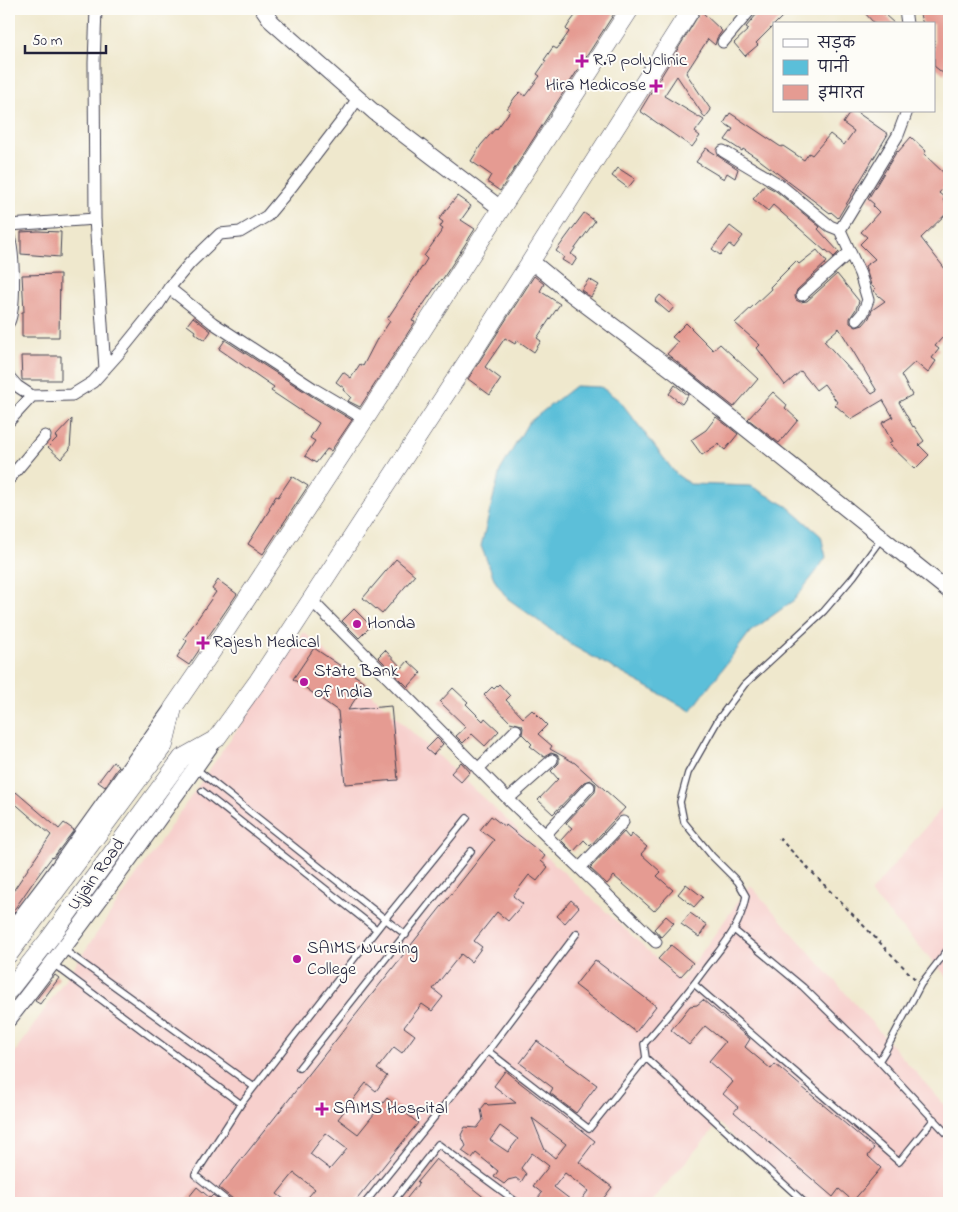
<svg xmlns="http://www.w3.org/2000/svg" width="958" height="1212" font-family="'Indie Flower','Playpen Sans Deva',sans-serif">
  <rect width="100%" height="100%" fill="#fdfcf7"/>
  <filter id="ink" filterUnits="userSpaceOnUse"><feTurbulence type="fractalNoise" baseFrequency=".02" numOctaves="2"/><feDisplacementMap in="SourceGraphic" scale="10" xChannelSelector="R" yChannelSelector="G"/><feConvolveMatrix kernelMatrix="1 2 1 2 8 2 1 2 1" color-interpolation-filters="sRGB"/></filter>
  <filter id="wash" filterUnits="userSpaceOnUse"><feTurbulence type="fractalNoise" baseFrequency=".0096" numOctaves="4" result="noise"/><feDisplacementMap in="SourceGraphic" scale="20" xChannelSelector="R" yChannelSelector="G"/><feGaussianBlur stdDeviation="1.12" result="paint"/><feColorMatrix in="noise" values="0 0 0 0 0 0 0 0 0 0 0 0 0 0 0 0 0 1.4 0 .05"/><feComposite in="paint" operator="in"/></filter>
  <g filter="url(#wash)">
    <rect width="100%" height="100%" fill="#efe8cd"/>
    <path fill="#f7d0cd" d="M304 632 681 981 750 885 949 1110V1203H804L719 1123 650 1203H9V1061Z
      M949 799V979L870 893Z"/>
    <path fill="#5bbfd9" stroke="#3e708a" d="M575 386 601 387 620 401 676 474 690 484 751 486 787 506 821 536 826 557 816 572 794 600 750 632 691 711 573 646 507 598 495 581 481 546 500 471 528 423Z"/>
    <g id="blocks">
      <path fill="#e59b92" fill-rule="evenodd" d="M580 9H617L500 191 487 182 491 175 471 161 481 145 496 128 497 129 510 111 507 109 515 97 520 92 525 96 540 76 537 74 546 61 544 60 553 47 557 49 569 32 566 29 569 24Z
        M758 9H781L786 13 756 43 758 45 745 56 734 43 749 29 746 27 757 14Z
        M861 9H890L884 14 895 24H875Z
        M918 9H949V66L944 74 934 66V24H923Z
        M701 11 722 31 717 38 715 45 708 39 686 73 711 110 705 118 677 76 664 96 704 120 695 132 700 136 692 147 640 111Z
        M851 111H855L888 134 838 218 831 212 830 213 757 158 743 149 742 151 725 140 733 129 724 123 730 113 781 147 783 146 804 160 809 153 812 155 830 134 844 145 854 131 843 123Z
        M911 137 926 151 924 154 948 177 945 181 947 184 939 193 945 198 943 200 949 207V211L921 238 949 274V330L935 346 939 349 932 358 936 361 928 373 915 362 901 375 912 395 899 402 913 427 914 426 924 441 919 445 929 455 915 469 889 444 892 442 882 423 893 417 883 400 851 419 835 405 837 402 824 384 816 390 801 371 785 385 757 348 760 345 735 323 771 289 770 287 796 261 799 264 817 250 827 262 797 290 795 296 796 300 800 302 807 301 837 274 859 301 856 309 850 318V323L856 327 863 325 869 318 872 310 885 301 873 291 875 289 871 285 865 266 875 259 860 244 867 237 861 232 879 212 873 206 874 204 868 199 897 151 898 152ZM839 328 877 391 872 394 824 341Z
        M706 148 738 169 735 178 727 173 724 179 696 162Z
        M618 168 635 179 628 188 612 176Z
        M765 185 776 191 820 227 818 229 839 252 834 257 826 250 825 251 773 205 768 211 753 199Z
        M457 196 471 206 461 220 475 229 442 280 441 279 412 321 415 322 360 407 348 401 351 397 343 390 344 388 336 382 343 372 351 378 360 364 363 366 377 339H378L390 321 387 319 422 267 427 259 424 256 443 229 440 227 443 222 439 219Z
        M584 213 595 221 571 254 577 258 572 266 562 260 564 257 556 251Z
        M730 226 743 236 734 248 729 244 720 255 712 249Z
        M38 231 61 232 60 257 21 254V232Z
        M60 274 59 337H22V312H24L22 275Z
        M534 276 544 284 540 291 560 304 537 338 541 341 534 352 517 340 515 344 505 338 485 367 501 379 490 395 468 379Z
        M589 279 599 285 591 297 581 290Z
        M660 295 674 307 669 313 655 301Z
        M193 317 211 331 205 340 194 333 195 331 187 325Z
        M686 323 713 350 720 344 758 379 734 407 667 354 678 342 672 337Z
        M225 340 310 395 352 420 331 451 327 449 316 463 305 456 315 441 310 438 319 423 271 391 274 387 219 349Z
        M21 356H61V380H22Z
        M675 385 688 395 682 404 669 394Z
        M773 392 787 405 785 408 798 420 779 443 748 419Z
        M716 417 738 434 725 450 718 444 702 455 691 440 706 430Z
        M72 419 70 449 61 459 48 447 57 438 55 437Z
        M292 476 308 486 263 554 248 544 270 509 269 508 276 496 278 497Z
        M396 559 415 575 382 614 363 598Z
        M218 580 237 594 189 665 177 657 187 641 184 638 216 592 212 589Z
        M354 609 371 626 359 638 342 621Z
        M314 648 366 683 348 710 391 706 398 780 345 784 338 711 293 679Z
        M385 650 402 668 408 661 421 673 408 687 378 657Z
        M499 684 510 696 506 700 523 718 532 710 547 725 538 734 552 746 550 749 575 763 625 808 590 846 584 840 573 852 561 840 572 828 566 823 595 792 596 784 590 780 584 782 553 814 538 800 558 779 551 771 559 763V758L557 755 551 753 544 757 530 746 532 744 522 734 523 728 522 725 510 722 484 695 492 687 494 689Z
        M453 688 468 702 466 704 483 721 485 718 499 731 485 746 472 734 463 743 456 736 466 727 440 702Z
        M437 738 443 744 433 755 426 749Z
        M113 762 119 766 105 787 98 782Z
        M461 762 470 772 461 782 451 773Z
        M16 792 59 829 64 823 74 830 53 858 52 857 34 881 9 917V897L51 835 10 799Z
        M491 816 505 827 506 825 545 856 541 861 548 867 537 881 529 875 513 896 523 904 508 921 497 912 474 941 482 947 471 962 461 954 433 989 443 997 432 1011 422 1004 404 1027 415 1035 402 1053 394 1047 377 1069 387 1076 376 1091 366 1083 338 1119 358 1134 387 1098 418 1123 354 1203H346L342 1200 339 1203H303L315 1189 294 1173 277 1194 289 1203H235L233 1199 219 1188 494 840 480 830ZM326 1133 347 1149 330 1169 310 1154Z
        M624 832 629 838 632 834 647 847 641 854 661 872 657 876 673 890 654 911 614 876 607 884 590 868Z
        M686 884 703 897 694 907 678 894Z
        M571 900 579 907 565 923 557 916Z
        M690 913 707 925 699 937 681 924Z
        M666 916 674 923 661 937 654 929Z
        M671 945 693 963 680 977 658 959Z
        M595 960 656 1006 636 1032 575 985Z
        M55 975 59 978 40 1004 35 1001Z
        M703 1000 750 1039 745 1047 771 1069 775 1064 874 1148 868 1156 881 1168 853 1201 839 1189 833 1197 734 1112 738 1107 723 1094 733 1082 709 1061 725 1042 705 1026 689 1045 671 1030 690 1006 697 1005Z
        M537 1041 597 1085 576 1113 550 1093 553 1088 520 1063Z
        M505 1071 595 1141 579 1162 612 1187 600 1203H579L588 1191 565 1173 554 1187 575 1203H534L542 1193 533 1186 549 1166 532 1153 521 1168 526 1174 521 1182 516 1178 508 1180 504 1184 494 1177 498 1171 476 1153 472 1158 462 1151 466 1146 461 1135 465 1127 477 1128 483 1120 481 1109 486 1103 488 1105 516 1103 494 1086ZM532 1118 566 1144 555 1158 545 1150ZM500 1126 518 1139 508 1152 490 1140Z
        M436 1159 491 1203H403L419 1183 417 1182Z
        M197 1187 210 1198 213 1195 223 1203H184Z"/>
    </g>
  </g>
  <g filter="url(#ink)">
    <use href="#blocks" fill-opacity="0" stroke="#414051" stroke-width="1"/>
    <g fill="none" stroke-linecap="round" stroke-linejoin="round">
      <defs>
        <path id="lane" d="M195 768 385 919 467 818
          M202 791 376 929
          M734 930 803 987 879 1061
          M949 948 921 984 886 1050 879 1061 949 1136
          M63 949 254 1087
          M52 963 241 1104
          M694 984 899 1162 934 1119
          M488 1051 589 1129 646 1058
          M299 1068 471 851
          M230 1203 195 1175 241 1104 385 919 406 935
          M365 1203 488 1051 577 933
          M392 1203 438 1144 518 1203
          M805 1203 646 1058 644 1044C665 1020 686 995 705 969 724 944 740 928 746 896L738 882 712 856 684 822 680 802 688 773 718 720 744 685 824 611 854 576 881 539"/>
        <path id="street" d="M96 9 94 63 95 219 105 369
          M905 9 907 24
          M723 42 751 9
          M723 151 780 185 830 226 840 230
          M9 225 95 219
          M9 237C14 253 16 306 9 322
          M169 288 213 323 314 389 365 419
          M802 295 850 252
          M857 320 863 313 868 300 860 274 840 230 898 135 907 111
          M9 377 17 386 32 396 72 395 93 382 120 352 158 305 169 288 190 263 220 234 240 232 267 216 292 186 348 113 358 98
          M9 421 32 396
          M9 479 45 436
          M311 600 508 799 656 942
          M478 769 516 730
          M508 799 552 760
          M545 835 589 787
          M580 868 623 822"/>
        <path id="secondary" d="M263 9 272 22 374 112 500 208
          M531 261 571 294 680 376 949 591
          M9 933 47 883 171 710
          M9 1019C80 928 148 835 214 741"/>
        <path id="primary" d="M9 954 164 745 173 708 221 638 365 419 630 9
          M9 990 49 939 182 758 216 739 258 681 468 360 691 9"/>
      </defs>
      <use href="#lane" stroke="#414051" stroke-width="8"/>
      <use href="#street" stroke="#414051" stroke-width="13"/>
      <use href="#secondary" stroke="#414051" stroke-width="17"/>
      <use href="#primary" stroke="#414051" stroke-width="19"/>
      <path stroke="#414051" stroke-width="2" stroke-dasharray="4 4" stroke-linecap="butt" d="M779 838 915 979"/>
      <use href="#lane" stroke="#fff" stroke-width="5.5"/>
      <use href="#street" stroke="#fff" stroke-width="11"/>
      <use href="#secondary" stroke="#fff" stroke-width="15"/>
      <use href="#primary" stroke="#fff" stroke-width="18"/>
    </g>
  </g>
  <g fill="#b5179e" stroke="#fdfcf7" stroke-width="2">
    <path d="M579.5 53.5h5v5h5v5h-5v5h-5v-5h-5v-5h5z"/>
    <path d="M653.5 78.5h5v5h5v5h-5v5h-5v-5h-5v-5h5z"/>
    <circle cx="357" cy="624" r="5"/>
    <path d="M200.5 635.5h5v5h5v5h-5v5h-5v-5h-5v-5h5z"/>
    <circle cx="304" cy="682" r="5"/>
    <circle cx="297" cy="959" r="5"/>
    <path d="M319.5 1101.5h5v5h5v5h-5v5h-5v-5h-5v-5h5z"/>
  </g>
  <g text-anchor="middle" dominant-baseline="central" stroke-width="4" stroke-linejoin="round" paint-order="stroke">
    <g font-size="18" fill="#22223b" stroke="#fdfcf7" text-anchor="start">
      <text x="593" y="61">R.P polyclinic</text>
      <text x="646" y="86" text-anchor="end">Hira Medicose</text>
      <text x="367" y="624">Honda</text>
      <text x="213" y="643">Rajesh Medical</text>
      <text x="314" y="672">State Bank<tspan x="314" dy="21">of India</tspan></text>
      <text x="307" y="949">SAIMS Nursing<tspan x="307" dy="21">College</tspan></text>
      <text x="333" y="1109">SAIMS Hospital</text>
    </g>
    <g font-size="18" fill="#22223b" stroke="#fdfcf7">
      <text transform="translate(97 875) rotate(-54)">Ujjain Road</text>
    </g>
  </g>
  <rect width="958" height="1212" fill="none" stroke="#fdfcf7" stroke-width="30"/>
  <rect x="773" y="22" width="162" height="90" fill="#fdfcf7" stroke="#a5a5ac"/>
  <rect x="783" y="39" width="25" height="8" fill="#ffffff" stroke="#a5a5ac"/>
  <text x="818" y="48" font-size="15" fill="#22223b">सड़क</text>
  <rect x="783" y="60" width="25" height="15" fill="#5bbfd9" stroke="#a5a5ac"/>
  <text x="818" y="72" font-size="15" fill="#22223b">पानी</text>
  <rect x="783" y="85" width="25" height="15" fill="#e59b92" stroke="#a5a5ac"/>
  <text x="818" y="98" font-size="15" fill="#22223b">इमारत</text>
  <path d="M25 45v8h81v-8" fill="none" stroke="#22223b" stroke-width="2.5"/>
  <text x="32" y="45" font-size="15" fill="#22223b" stroke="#fdfcf7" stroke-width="4" paint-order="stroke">50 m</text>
</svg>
